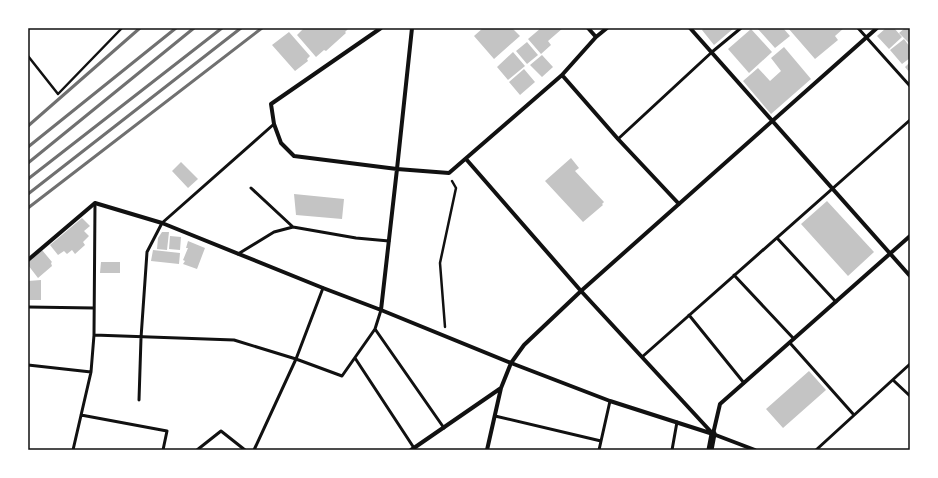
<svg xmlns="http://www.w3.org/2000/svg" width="938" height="478" font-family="'PT Sans Narrow',sans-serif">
  <rect width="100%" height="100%" fill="#fff"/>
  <path fill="#c4c4c4" d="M304 28H349L345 32 346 33 326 51 324 50 316 57 297 35Z
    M483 28H512L520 36 494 59 474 36Z
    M541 28H563L548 41 551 45 541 54 528 39Z
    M704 28H734L714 45 702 30Z
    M757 28H783L790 36 775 48Z
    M788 28H844L835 36 838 40 815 59Z
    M886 28H894L902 37 889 49 877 36Z
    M905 28H910V44L899 33Z
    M751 29 772 52 749 73 728 49Z
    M289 32 310 56 307 59 308 61 295 71 272 45Z
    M904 39 910 47V58L902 64 890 50Z
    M527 42 538 55 527 64 516 51Z
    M784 47 811 79 771 114 743 81 758 68 770 81 781 71 771 58Z
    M513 52 525 66 508 80 497 67Z
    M542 55 553 67 542 77 530 65Z
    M910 62V73L905 67Z
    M524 69 535 82 520 95 509 82Z
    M571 158 579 168 575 171 604 202 602 204 603 205 583 222 545 181Z
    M181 162 198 179 188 188 172 171Z
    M294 194 344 199 342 219 296 215Z
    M827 201 874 252 848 276 801 224Z
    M82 218 90 226 84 231 89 236 83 242 85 245 75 254 72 250 67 254 64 251 58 255 50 245Z
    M162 232H169L167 250 157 249 158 238Z
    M170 236 181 237 180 250 169 249Z
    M188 241 205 248 197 269 183 264 185 261 183 260 188 248H186Z
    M42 250 52 262 51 263 52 266 38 278 28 265V262Z
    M153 250 180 253 179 264 151 261Z
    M101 262H120V273H100Z
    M41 280V300H28V281Z
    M809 371 826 390 783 428 766 409Z"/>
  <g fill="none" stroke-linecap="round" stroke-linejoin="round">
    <path stroke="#111" stroke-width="2.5" d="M28 56 58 94 122 28
      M445 327 440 263 456 188 452 181"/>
    <path stroke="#111" stroke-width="3" d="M858 28 910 86
      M618 139 712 52 741 28
      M251 188 293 227 356 238 389 241
      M777 238 836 302
      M238 254 274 232 293 227
      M734 275 794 339
      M28 307 94 308
      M689 315 744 383
      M375 329 444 428
      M94 335 234 340 296 359 342 376 375 329 381 310
      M790 343 854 415
      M642 357 910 120
      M355 358 414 448
      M28 365 91 372
      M893 380 910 396
      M139 400 141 338 147 252 162 223 274 124
      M81 415 167 431 163 450
      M495 416 601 441
      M73 450 91 372 94 335 95 203
      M197 450 221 431 245 450
      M254 450 296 359 323 288
      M599 450 610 401
      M672 450 677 422
      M816 450 910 364"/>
    <path stroke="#111" stroke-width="4" d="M381 28 271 104 274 124 281 143 294 156 397 169 449 173 562 75 596 37 607 28
      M588 28 596 37
      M690 28 910 276
      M562 75 618 139 679 204
      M466 159 581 291 713 434
      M28 260 95 203 162 223 323 288 381 310 511 363 610 401 713 434 755 450
      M381 310 397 169 412 28
      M713 434 720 404 910 236
      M411 450 501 388
      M487 450 501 388 511 363 524 345 581 291 877 28"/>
    <path stroke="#111" stroke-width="7" d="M710 450 713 434"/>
    <path stroke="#707070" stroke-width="3" d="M28 126 140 28
      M28 147 176 28
      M28 163 194 28
      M28 179 222 28
      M28 194 241 28
      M28 208 262 28"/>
  </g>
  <rect width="938" height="478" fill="none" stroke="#ffffff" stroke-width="58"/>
  <rect x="29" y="29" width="880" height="420" fill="none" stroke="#111" stroke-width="1.5"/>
</svg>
